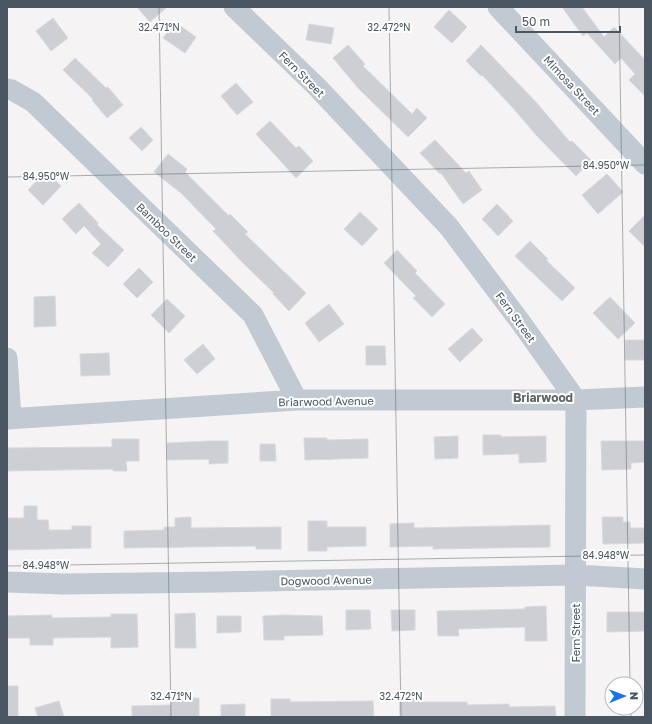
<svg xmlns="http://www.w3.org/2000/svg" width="652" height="724" font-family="'Golos Text',sans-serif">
  <rect width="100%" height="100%" fill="#f5f3f3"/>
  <path fill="#cdcfd5" stroke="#d7d9de" d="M137 7H167L150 22Z
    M562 7H582L604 37 614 27 645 60V96L629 80 635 74 621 58 615 64 587 33 583 36Z
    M449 10 467 27 452 43 434 27Z
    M53 18 68 38 51 51 36 31Z
    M175 22 196 37 185 53 163 38Z
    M309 24 334 28 331 44 306 40Z
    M348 45 365 64 363 66 412 114 417 108 427 118 408 137 359 89 333 58Z
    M481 45 535 101 570 142 572 141 591 160 576 176 537 136 513 108 482 75 481 76 466 61Z
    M75 58 106 88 108 87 123 105 107 118 92 100 93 99 63 70Z
    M236 83 253 102 237 115 221 96Z
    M270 121 296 148 299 146 313 161 296 178 256 134Z
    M141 127 153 140 142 151 129 138Z
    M435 140 466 173 469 171 482 190 463 204 441 173 440 174 420 153Z
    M168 154 187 169 185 172 229 216 230 214 248 232 245 234 306 293 289 311 273 294 274 293 243 263 213 231 216 229 181 193 154 172Z
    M46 171 61 186 43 205 28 190Z
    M607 174 623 192 598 214 582 195Z
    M79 203 98 223 97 225 124 250 108 267 92 253 101 244 84 226 76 234 62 219Z
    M497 204 513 221 498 236 482 219Z
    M360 212 378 229 362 246 344 229Z
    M645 215V247L629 231Z
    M530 241 548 259 546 260 575 288 562 301 515 256Z
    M397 250 417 271 415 273 445 304 432 317 413 298 416 296 384 263Z
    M139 268 153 282 137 298 123 284Z
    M55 296 56 326 34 327V297Z
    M610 297 635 323 618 339 593 313Z
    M167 299 185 316 169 333 151 315Z
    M329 304 344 324 319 342 305 323Z
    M472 328 483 340 460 362 448 349Z
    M625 340H645V360H625Z
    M203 344 215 359 197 374 184 360Z
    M366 346H385L386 365H366Z
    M109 353 110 375 81 376 80 354Z
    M483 435H501V437L546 436V462L519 463V454L483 455Z
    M458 436V458L435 459 434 437Z
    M304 438H327V440L368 439V458L305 460Z
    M112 439H139V461H126L127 471H113V469L7 471V448L112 447Z
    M209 441H228V463L209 464V459L167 460V443Z
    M601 441H645V462L631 463V469L602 470Z
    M260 444H275L276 461H260Z
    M24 506H37V520H48L49 530H72V526H91V548L7 550V518H24Z
    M191 517V528L281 527V549H256V546L124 548V531L164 530V527H175V518Z
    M602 517H623V522H630V528H645V543L603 544Z
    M308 521H327V527H366V546L327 547V551H308Z
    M414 523V528L550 525V547L433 549V546L390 547V524Z
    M546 606 547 641H525V627L458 629 459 636H438L437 611 525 609V607Z
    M346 610H370L371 629 346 630Z
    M391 610H415V630L392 631Z
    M607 612H645V631L607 632Z
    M195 613 196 648H175V614Z
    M111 614H137L138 647 111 648V637L53 638V645H30V638H7V616L52 615V618L111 617Z
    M284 615 322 616 323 635 284 636V640H264L263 616Z
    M217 616H241V632L217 633Z
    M7 686H18V717H7Z
    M399 693H419V702H467V705L509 704V707L555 706 556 717H400Z
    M171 698H199V717H132V706L171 705Z
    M271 699H290V702L373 701 374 717H271Z
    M59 701 64 717H38L35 708Z
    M245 704V717H221V705Z"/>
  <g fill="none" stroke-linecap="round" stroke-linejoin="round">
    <path stroke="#c1cad2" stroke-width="21" d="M234 7 317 87 449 227 522 324 576 400 575 717
      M498 7 645 164
      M7 89 12 90 33 102 253 315 297 400
      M7 358 11 419
      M7 419 297 400H576L645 397
      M7 582 64 584 219 582 576 575 645 579"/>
  </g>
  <path fill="none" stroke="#4a5661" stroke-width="1" stroke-opacity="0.45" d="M159 7 171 717M389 7 401 717M619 7 630 684M7 177 645 165M7 566 645 555M631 708V717"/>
  <g text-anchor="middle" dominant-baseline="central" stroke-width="4" stroke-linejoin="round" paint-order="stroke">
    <g font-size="11" fill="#4a5661" stroke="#fff">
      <text transform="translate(302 74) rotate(45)">Fern Street</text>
      <text transform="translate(572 85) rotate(47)">Mimosa Street</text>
      <text transform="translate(167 232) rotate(44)">Bamboo Street</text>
      <text transform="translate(516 317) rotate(54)">Fern Street</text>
      <text transform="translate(326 401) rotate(-1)">Briarwood Avenue</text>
      <text transform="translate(326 580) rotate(-1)">Dogwood Avenue</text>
      <text transform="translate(575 633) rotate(-90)">Fern Street</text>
    </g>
    <g font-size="12" font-weight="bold" fill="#5f6368" stroke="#fff">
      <text x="543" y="397">Briarwood</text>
    </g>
  </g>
  <g font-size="10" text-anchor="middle" fill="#4a5661" stroke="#fff" stroke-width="4" stroke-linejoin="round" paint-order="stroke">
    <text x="159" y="31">32.471°N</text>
    <text x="389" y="31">32.472°N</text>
    <text x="606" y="169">84.950°W</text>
    <text x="46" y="180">84.950°W</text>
    <text x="606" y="559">84.948°W</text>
    <text x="46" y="569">84.948°W</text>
    <text x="171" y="700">32.471°N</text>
    <text x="401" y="700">32.472°N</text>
  </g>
  <rect width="652" height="724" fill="none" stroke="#4a5661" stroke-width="16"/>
  <g transform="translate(624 696) rotate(89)"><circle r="19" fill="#ffffff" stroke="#b7bbc0"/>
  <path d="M0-3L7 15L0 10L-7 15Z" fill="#1a73e8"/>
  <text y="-6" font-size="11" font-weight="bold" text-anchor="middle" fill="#4a5661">N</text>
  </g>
  <path d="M516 26v6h104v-6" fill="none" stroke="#4a5661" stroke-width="2"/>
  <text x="522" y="26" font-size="12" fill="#4a5661" stroke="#ffffff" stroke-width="3" paint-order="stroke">50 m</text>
</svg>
